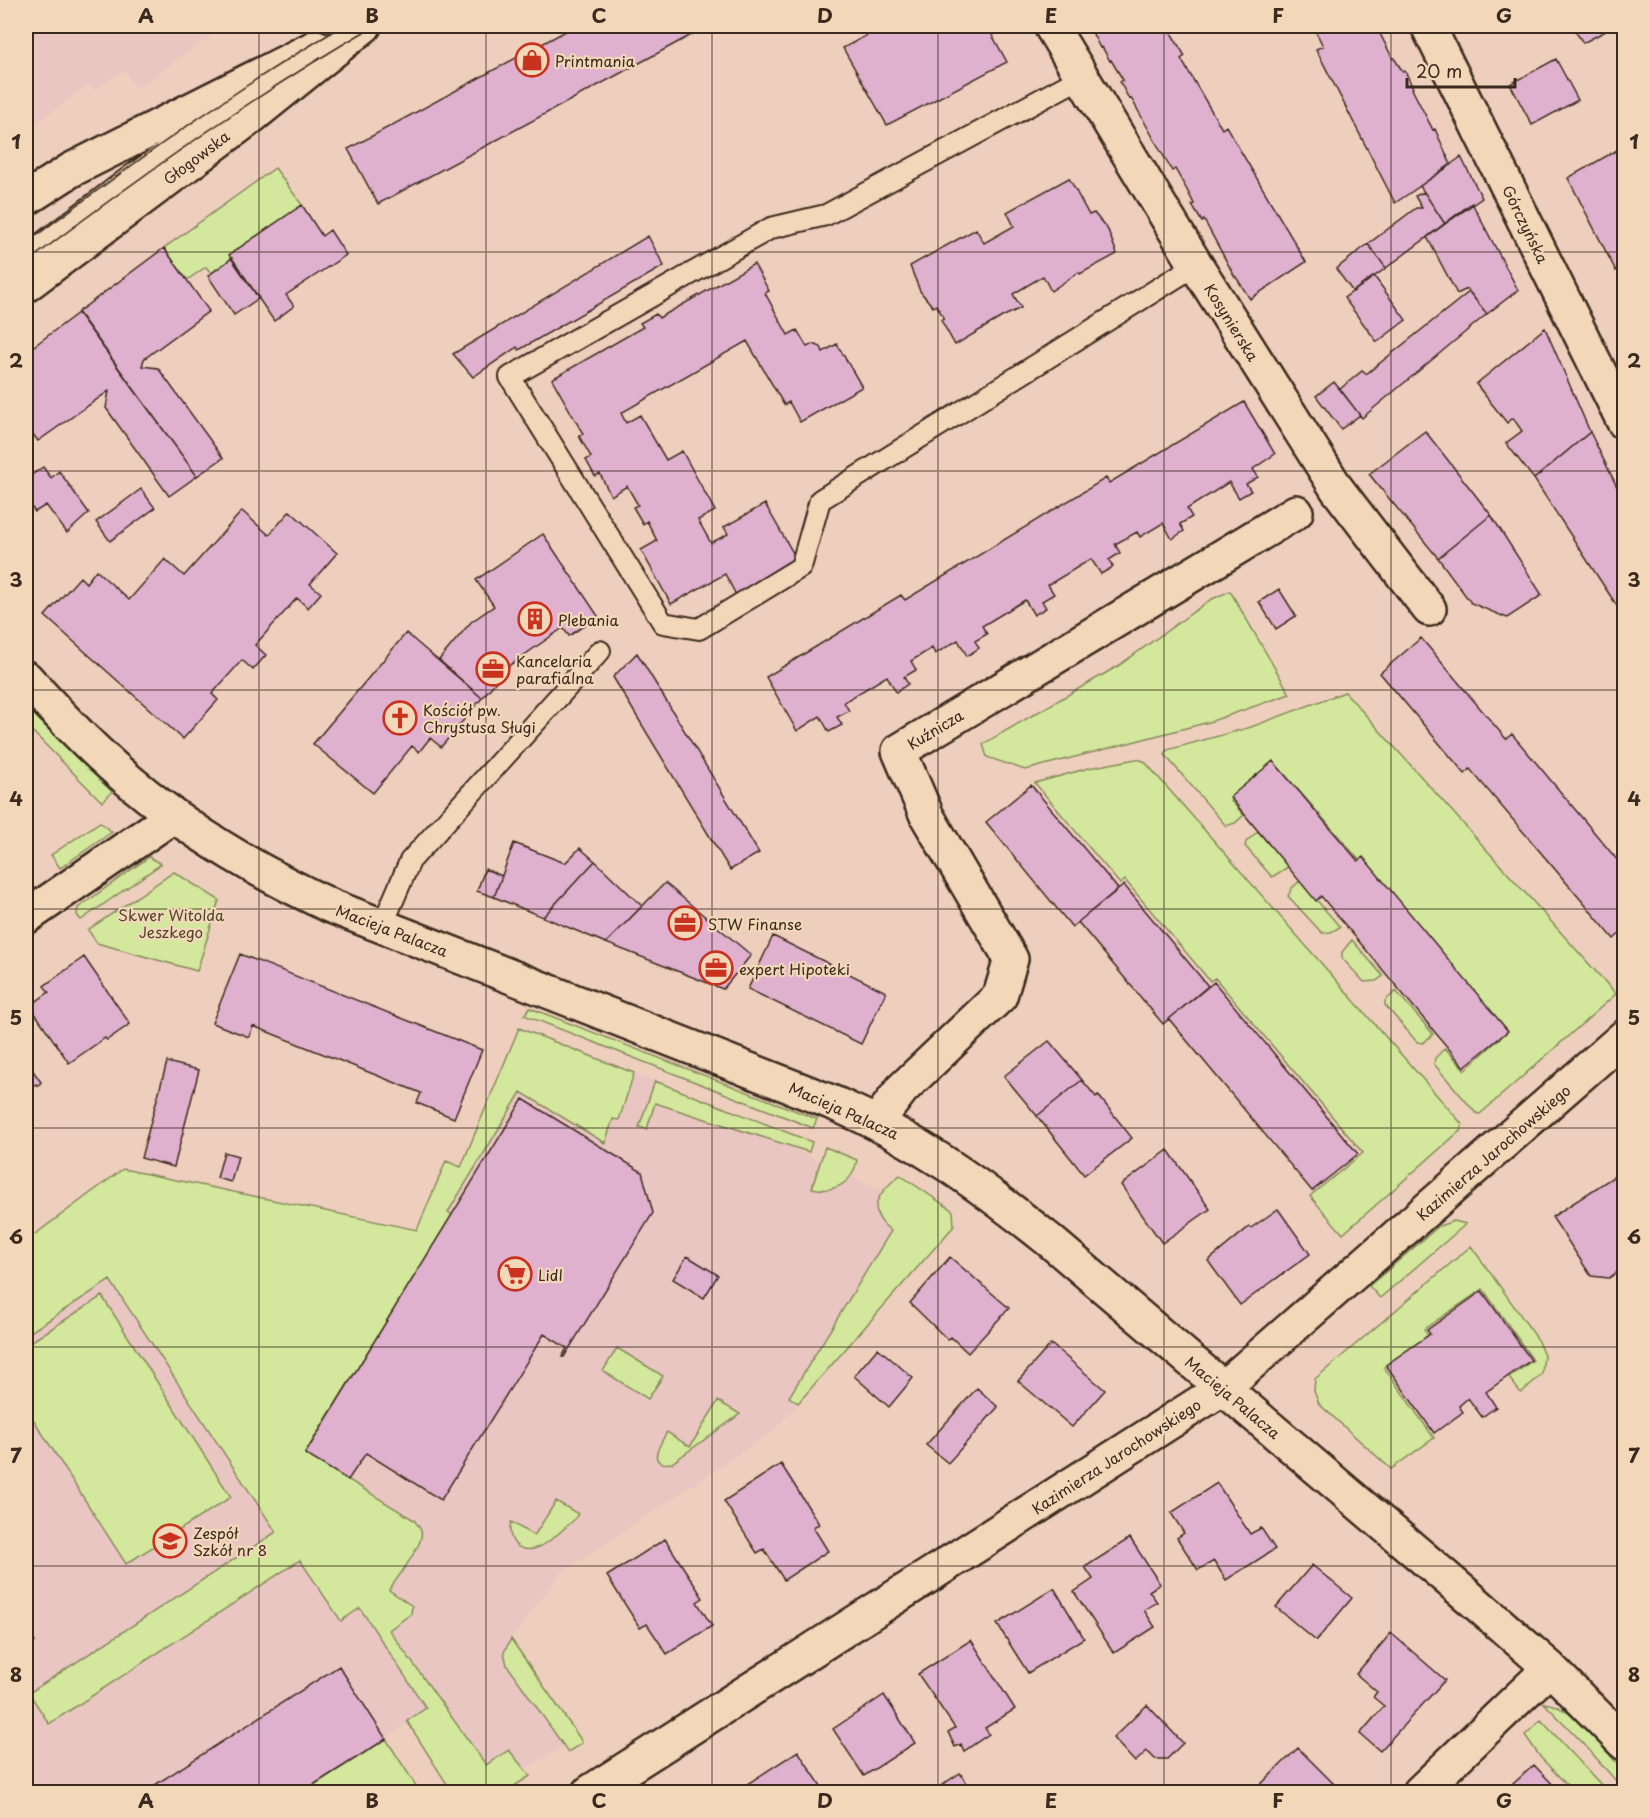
<svg xmlns="http://www.w3.org/2000/svg" width="1650" height="1818" font-family="'Playpen Sans',sans-serif">
  <rect width="100%" height="100%" fill="#eecfbd"/>
  <filter id="ink" filterUnits="userSpaceOnUse"><feTurbulence type="fractalNoise" baseFrequency=".0167" numOctaves="2"/><feDisplacementMap in="SourceGraphic" scale="12" xChannelSelector="R" yChannelSelector="G"/><feConvolveMatrix kernelMatrix="1 2 1 2 8 2 1 2 1" color-interpolation-filters="sRGB"/></filter>
  <g filter="url(#ink)">
    <path fill="#eac6c2" d="M26 26H226L137 88 123 70 95 91 89 84 26 131Z
      M519 1028 655 1081 954 1226 775 1430 560 1574 511 1639 579 1737 487 1792H465L409 1723 302 1792H26V1241L123 1169 417 1230 446 1161 461 1167Z"/>
    <path fill="#d3e89c" stroke="#87895d" stroke-width="1.5" d="M275 168 302 205 230 254 232 258 211 273 206 267 187 280 164 248Z
      M1230 591 1290 694 1209 722 1025 770 987 757 983 744 1118 666 1210 600Z
      M1345 692 1616 994 1480 1114 1476 1113 1434 1064 1435 1058 1445 1048 1465 1070 1508 1031 1274 762 1230 800 1244 815 1235 823 1226 826 1165 755 1167 750 1251 727Z
      M26 707 112 792 102 802 26 725Z
      M1136 759 1144 761 1462 1124 1461 1130 1343 1234 1310 1196 1363 1153 1215 978 1210 981 1125 880 1120 884 1035 783 1089 768Z
      M100 822 112 832 60 868 51 855Z
      M1258 831 1288 867 1272 877 1245 846 1246 842Z
      M149 857 161 864 81 920 77 915 78 908Z
      M174 872 219 900 197 971 97 943 88 930Z
      M1300 881 1340 927 1331 932 1322 933 1288 896 1292 888Z
      M1352 940 1383 976 1376 981 1364 982 1342 958V952Z
      M1396 991 1433 1034 1423 1043 1417 1042 1385 1005V1001Z
      M530 1008 817 1119 813 1128 524 1015Z
      M519 1028 634 1073 619 1120 613 1119 605 1143 521 1092 448 1212 452 1215 305 1453 414 1520C418 1526 423 1530 421 1537 420 1549 397 1578 389 1590L412 1606 411 1614 389 1630 486 1765 509 1750 530 1776 505 1792H452L407 1721 426 1708 360 1608 341 1621 300 1560 49 1724 29 1693 276 1532 110 1280 26 1335V1241L123 1169 417 1230 446 1161 461 1167Z
      M655 1081 812 1142 809 1152 655 1103 647 1129 639 1127Z
      M825 1147 857 1160C853 1184 834 1193 812 1188Z
      M900 1175 953 1211 954 1226 798 1403 789 1397 891 1231C864 1210 878 1193 900 1175Z
      M1454 1221 1466 1224 1380 1298 1369 1286 1439 1226Z
      M1471 1246 1536 1337 1544 1355 1542 1374 1521 1393 1509 1378 1533 1360 1483 1289 1424 1329 1428 1336 1384 1367 1434 1438 1391 1469 1319 1404 1314 1391 1315 1379Z
      M102 1296 231 1497 126 1564 26 1408V1345Z
      M617 1348 663 1376 648 1399 603 1371Z
      M718 1401 740 1414 672 1463C645 1467 660 1444 667 1432L690 1447Z
      M556 1501 578 1514 574 1520C560 1531 535 1561 516 1545 509 1538 509 1530 511 1522L534 1536Z
      M511 1639 579 1737 582 1743 568 1752 507 1665 504 1652Z
      M1544 1703C1574 1706 1605 1750 1624 1772V1790L1584 1744Z
      M1541 1720 1606 1790V1792H1574L1541 1758 1525 1735Z
      M386 1739 420 1792H311L308 1789Z"/>
    <path fill="#e0b0cf" stroke="#3b2a1e" stroke-width="1.5" d="M575 26H708L378 204 348 149Z
      M884 26H987L1007 62 887 125 843 48Z
      M1089 26H1167L1185 56 1181 59 1222 129 1226 126 1306 262 1250 299 1236 277H1235L1204 220 1202 222 1192 205 1194 204 1187 190 1175 169 1172 171 1140 114 1131 98 1129 99 1120 82 1123 80 1111 60 1110 61 1102 47 1100 48Z
      M1313 26H1376L1393 59 1394 58 1403 72 1405 71 1413 88 1412 89 1433 130 1435 129 1451 165 1395 203 1316 49 1323 46Z
      M1572 26H1615L1583 43Z
      M1556 59 1578 100 1532 125 1510 84Z
      M1624 146V267L1616 271 1568 178Z
      M1461 157 1482 198 1445 224 1420 186Z
      M1069 178 1089 215 1094 213 1108 230 1117 254 1080 274 1079 272 1051 291 1043 276 1013 294 1021 308 1002 317 955 345 941 320 944 318 936 305 933 307 920 291 910 266 976 229 984 243 1014 226 1007 212Z
      M1424 192 1445 224 1386 268 1368 244 1416 208H1422L1415 196Z
      M1472 203 1518 290 1487 314 1467 289 1457 294 1427 237Z
      M302 205 322 236 330 230 346 255 286 295 294 306 274 321 229 255Z
      M648 236 664 266 519 350 517 347 473 377 453 354Z
      M1368 244 1386 268 1353 292 1336 269Z
      M164 248 209 311 144 359 142 366 158 368 223 458 197 476 78 312Z
      M232 258 259 298 234 315 208 276Z
      M754 264 769 291 765 293 788 335 797 330 807 347 813 344 821 347 823 352 837 344 862 387 800 422 789 402 784 405 747 341 621 413 626 423 640 415 666 460 682 451 715 511 698 520 711 543 728 534 724 527 765 504 797 560 736 595 725 574 671 604 641 550 657 541 647 521 643 524 633 507 638 505 627 486 611 496 600 474 595 476 586 460 591 457 579 436 583 434 552 379 643 327 640 323 656 314 659 318Z
      M1374 276 1406 320 1377 342 1344 298Z
      M1469 292 1487 314 1362 418 1340 389 1362 371 1366 374Z
      M78 313 197 476 169 496 106 408 109 391 38 441 26 425V352Z
      M1545 328 1590 432 1534 479 1506 443 1522 431 1513 418 1507 423 1476 384Z
      M1334 382 1360 415 1341 429 1316 396Z
      M1244 402 1275 454 1253 469 1258 477 1246 484 1251 491 1239 498 1229 482 1187 509 1192 517 1180 524 1184 531 1172 539 1163 523 1140 537 1137 532 1115 544 1120 553 1109 560 1113 567 1101 574 1091 559 1048 585 1054 594 1042 601 1046 608 1034 615 1025 600 982 626 987 634 975 641 979 648 967 656 958 640 935 654 932 648 911 661 916 670 904 677 908 684 896 692 887 676 844 702 849 711 837 717 842 725 829 732 820 716 797 731 766 677 901 595 905 600 1106 478 1109 483Z
      M1425 431 1491 515 1438 558 1369 474Z
      M1590 432 1624 501V599L1617 606 1534 479Z
      M43 467 51 478 59 471 89 513 67 533 46 505 35 512 26 500V479Z
      M141 489 155 508 110 541 96 522Z
      M242 511 269 535 290 511 337 553 310 584 321 593 308 608 297 598 255 645 266 655 253 670 242 660 212 694 218 700 183 739 45 616 80 577 86 583 96 570 129 600 165 559 184 576Z
      M1491 515 1542 595 1507 618 1471 603 1438 558Z
      M543 534 598 616 569 636 563 628 510 665 482 698 439 660 471 622 494 606 476 580Z
      M1279 589 1296 616 1276 629 1259 602Z
      M406 633 482 698 441 747 430 738 419 752 412 746 373 793 313 744Z
      M1421 638 1506 739 1512 734 1624 868V930L1614 939 1470 769 1465 774 1380 673Z
      M637 653 759 853 730 870 613 677Z
      M1273 761 1358 861 1363 857 1508 1031 1464 1067 1321 896 1316 901 1230 797Z
      M1031 785 1118 889 1072 927 986 822Z
      M514 843 565 863 580 848 595 861 543 917 494 897Z
      M595 861 642 906 606 943 543 917Z
      M485 869 502 876 494 897 477 891Z
      M665 883 751 955 723 989 606 943Z
      M1124 885 1208 986 1163 1024 1078 922Z
      M773 936 886 992 861 1044 748 989Z
      M240 954 482 1050 454 1118 417 1103 421 1093 253 1026 249 1037 212 1023Z
      M84 957 130 1024 107 1040 105 1038 69 1063 30 1006 49 992 44 986Z
      M1214 982 1358 1154 1312 1191 1169 1019Z
      M1049 1041 1082 1080 1037 1116 1004 1076Z
      M26 1061 41 1082 38 1086 36 1084 26 1091Z
      M167 1062 199 1070 174 1167 141 1158Z
      M1082 1080 1096 1097 1098 1095 1132 1138 1084 1175 1037 1116Z
      M523 1099 642 1172 653 1213 564 1357H562L567 1348 544 1334 441 1500 366 1453 348 1480 305 1454Z
      M1168 1150 1210 1209 1162 1243 1121 1185Z
      M224 1152 238 1156 231 1182 217 1178Z
      M1622 1171 1624 1175V1267L1609 1278 1591 1276 1552 1217Z
      M1278 1209 1310 1254 1240 1305 1208 1261 1249 1227 1251 1228Z
      M687 1256 718 1275 704 1298 673 1279Z
      M950 1257 1009 1308 968 1353 951 1337 948 1340 910 1303Z
      M1482 1291 1531 1360 1486 1392 1496 1407 1482 1417 1468 1398 1459 1406 1463 1412 1434 1433 1386 1365 1430 1334 1427 1330Z
      M1051 1344 1105 1390 1072 1427 1018 1381Z
      M878 1348 913 1378 889 1407 854 1376Z
      M977 1388 998 1407 948 1463 926 1445Z
      M781 1464 819 1524 813 1527 828 1551 784 1580 764 1549 757 1553 724 1501Z
      M1217 1483 1250 1534 1261 1528 1275 1549 1226 1580 1214 1561 1198 1570 1177 1538 1184 1533 1171 1513Z
      M1130 1538 1160 1584 1149 1591 1157 1602 1144 1610 1155 1627 1114 1653 1074 1592 1093 1579 1085 1567Z
      M665 1539 703 1598 697 1602 712 1626 667 1654 647 1624 640 1628 607 1576Z
      M1312 1565 1352 1598 1316 1641 1276 1607Z
      M1054 1588 1084 1638 1028 1673 997 1624Z
      M26 1628 35 1642 26 1649Z
      M1391 1633 1445 1680 1380 1751 1360 1734 1384 1706 1373 1697 1377 1692 1356 1674Z
      M971 1640 1015 1709 985 1728 989 1734 964 1751 961 1744 955 1747 948 1732 955 1728 918 1674Z
      M339 1666 386 1739 302 1792H144Z
      M884 1695 915 1743 864 1776 833 1729Z
      M1147 1705 1183 1743 1167 1759H1155L1147 1751 1135 1762 1113 1738Z
      M1298 1748 1337 1787 1332 1792H1253Z
      M798 1751 825 1792H739L738 1790Z
      M1534 1765 1560 1792H1504Z
      M960 1773 973 1792H947L942 1785Z"/>
    <g fill="none" stroke-linecap="round" stroke-linejoin="round">
      <defs>
        <path id="lane" d="M1082 77 826 215 771 228 510 377 663 623 699 629 801 567 820 500 1196 265
          M26 255 132 175 240 100
          M382 926 410 861 600 651"/>
        <path id="street" d="M1051 26 1196 265 1337 489 1429 609
          M1428 26 1624 422
          M26 678C59 715 94 752 133 784 193 834 260 873 331 906L836 1104C917 1139 980 1185 1049 1240L1469 1597 1550 1668 1624 1743
          M26 917 173 816
          M877 1122 902 1089 1000 996 1011 959 927 816 899 751 1296 512
          M590 1792 1223 1388 1624 1037
          M1420 1792 1550 1668"/>
        <path id="secondary" d="M26 199 71 170 316 47
          M26 285 251 117 364 26"/>
      </defs>
      <use href="#lane" stroke="#3b2a1e" stroke-width="24"/>
      <use href="#street" stroke="#3b2a1e" stroke-width="38"/>
      <use href="#secondary" stroke="#3b2a1e" stroke-width="38"/>
      <use href="#lane" stroke="#f2d7b9" stroke-width="20"/>
      <use href="#street" stroke="#f2d7b9" stroke-width="33"/>
      <use href="#secondary" stroke="#f2d7b9" stroke-width="33"/>
      <path stroke="#3b2a1e" stroke-width="1.5" d="M26 243C129 167 232 90 343 26
        M26 263C137 178 253 96 374 26"/>
    </g>
  </g>
  <path fill="none" stroke="#3b2a1e" stroke-width="1.5" stroke-opacity="0.55" d="M259 26V1792M486 26V1792M712 26V1792M938 26V1792M1164 26V1792M1391 26V1792M26 252H1624M26 471H1624M26 690H1624M26 909H1624M26 1128H1624M26 1347H1624M26 1566H1624"/>
  <defs>
    <symbol id="shop-ring" viewBox="-11 -11 22 22"><circle r="9.5" fill="#f2d7b9" stroke="#c8321e" stroke-width="1.5"/><path d="M-5-2.5h2.3a2.7 3.5 0 0 1 5.4 0H5L5.5 6h-11ZM-1.5-2.5h3a1.5 2.3 0 0 0-3 0Z" fill="#c8321e"/></symbol>
    <symbol id="building-ring" viewBox="-11 -11 22 22"><circle r="9.5" fill="#f2d7b9" stroke="#c8321e" stroke-width="1.5"/><path d="M-4-6H4V6H1V3H-1V6H-4ZM-2.5-4.3h1.7v1.8h-1.7ZM.8-4.3h1.7v1.8H.8ZM-2.5-1h1.7V.8h-1.7ZM.8-1h1.7V.8H.8Z" fill="#c8321e"/></symbol>
    <symbol id="office-ring" viewBox="-11 -11 22 22"><circle r="9.5" fill="#f2d7b9" stroke="#c8321e" stroke-width="1.5"/><path d="M-6-3h4V-5.5h4V-3h4V5H-6ZM-1-4.5V-3h2v-1.5ZM-6 0V1H6V0Z" fill="#c8321e"/></symbol>
    <symbol id="church-ring" viewBox="-11 -11 22 22"><circle r="9.5" fill="#f2d7b9" stroke="#c8321e" stroke-width="1.5"/><path d="M-1.2-6h2.4v3.5h3.3v2.4h-3.3V6h-2.4V-.1h-3.3v-2.4h3.3Z" fill="#c8321e"/></symbol>
    <symbol id="supermarket-ring" viewBox="-11 -11 22 22"><circle r="9.5" fill="#f2d7b9" stroke="#c8321e" stroke-width="1.5"/><path d="M-6-5.5h2.5l.6 2H6L4.5 2H-2.5L-4.4-4H-6ZM-1.5 3.2a1.3 1.3 0 1 0 .1 0ZM3 3.2a1.3 1.3 0 1 0 .1 0Z" fill="#c8321e"/></symbol>
    <symbol id="school-ring" viewBox="-11 -11 22 22"><circle r="9.5" fill="#f2d7b9" stroke="#c8321e" stroke-width="1.5"/><path d="M0-5L7-2L0 1L-7-2ZM-4 1L0 2.5L4 1V4Q0 6-4 4Z" fill="#c8321e"/></symbol>
  </defs>
  <g fill-rule="evenodd">
    <use href="#shop-ring" x="513" y="41" width="38" height="38"/>
    <use href="#building-ring" x="516" y="600" width="38" height="38"/>
    <use href="#office-ring" x="474" y="650" width="38" height="38"/>
    <use href="#church-ring" x="381" y="699" width="38" height="38"/>
    <use href="#office-ring" x="666" y="904" width="38" height="38"/>
    <use href="#office-ring" x="697" y="949" width="38" height="38"/>
    <use href="#supermarket-ring" x="496" y="1255" width="38" height="38"/>
    <use href="#school-ring" x="151" y="1522" width="38" height="38"/>
  </g>
  <g text-anchor="middle" dominant-baseline="central" stroke-width="4.5" stroke-linejoin="round" paint-order="stroke">
    <g font-size="15" fill="#3b2a1e" stroke="#f2d7b9" text-anchor="start">
      <text x="555" y="60">Printmania</text>
      <text x="558" y="619">Plebania</text>
      <text x="516" y="660">Kancelaria<tspan x="516" dy="17">parafialna</tspan></text>
      <text x="423" y="709">Kościół pw.<tspan x="423" dy="17">Chrystusa Sługi</tspan></text>
      <text x="708" y="923">STW Finanse</text>
      <text x="739" y="968">expert Hipoteki</text>
      <text x="538" y="1274">Lidl</text>
      <text x="193" y="1532">Zespół<tspan x="193" dy="17">Szkół nr 8</tspan></text>
    </g>
    <g font-size="15" fill="#3b2a1e" stroke="#f2d7b9">
      <text transform="translate(196 157) rotate(-37)">Głogowska</text>
      <text transform="translate(1526 224) rotate(64)">Górczyńska</text>
      <text transform="translate(1232 322) rotate(58)">Kosynierska</text>
      <text transform="translate(935 729) rotate(-31)">Kuźnicza</text>
      <text transform="translate(392 930) rotate(21)">Macieja Palacza</text>
      <text transform="translate(844 1110) rotate(24)">Macieja Palacza</text>
      <text transform="translate(1493 1152) rotate(-41)">Kazimierza Jarochowskiego</text>
      <text transform="translate(1233 1397) rotate(40)">Macieja Palacza</text>
      <text transform="translate(1116 1456) rotate(-33)">Kazimierza Jarochowskiego</text>
    </g>
    <g font-size="15" fill="#524631" stroke="#f2d7b9">
      <text x="171" y="914">Skwer Witolda<tspan x="171" dy="17">Jeszkego</tspan></text>
    </g>
  </g>
  <rect width="1650" height="1818" fill="none" stroke="#f2d7b9" stroke-width="66"/>
  <path d="M1407 78v9h108v-9" fill="none" stroke="#3b2a1e" stroke-width="3"/>
  <text x="1416" y="78" font-size="18" fill="#3b2a1e" stroke="#f2d7b9" stroke-width="4.5" paint-order="stroke">20 m</text>
  <rect x="33" y="33" width="1584" height="1752" fill="none" stroke="#3b2a1e" stroke-width="2"/>
  <g font-size="20" text-anchor="middle" font-weight="bold" fill="#3b2a1e">
    <text x="146" y="23">A</text>
    <text x="372" y="23">B</text>
    <text x="599" y="23">C</text>
    <text x="825" y="23">D</text>
    <text x="1051" y="23">E</text>
    <text x="1278" y="23">F</text>
    <text x="1504" y="23">G</text>
    <text x="16" y="149">1</text>
    <text x="1634" y="149">1</text>
    <text x="16" y="368">2</text>
    <text x="1634" y="368">2</text>
    <text x="16" y="587">3</text>
    <text x="1634" y="587">3</text>
    <text x="16" y="806">4</text>
    <text x="1634" y="806">4</text>
    <text x="16" y="1025">5</text>
    <text x="1634" y="1025">5</text>
    <text x="16" y="1244">6</text>
    <text x="1634" y="1244">6</text>
    <text x="16" y="1463">7</text>
    <text x="1634" y="1463">7</text>
    <text x="16" y="1682">8</text>
    <text x="1634" y="1682">8</text>
    <text x="146" y="1808">A</text>
    <text x="372" y="1808">B</text>
    <text x="599" y="1808">C</text>
    <text x="825" y="1808">D</text>
    <text x="1051" y="1808">E</text>
    <text x="1278" y="1808">F</text>
    <text x="1504" y="1808">G</text>
  </g>
</svg>
